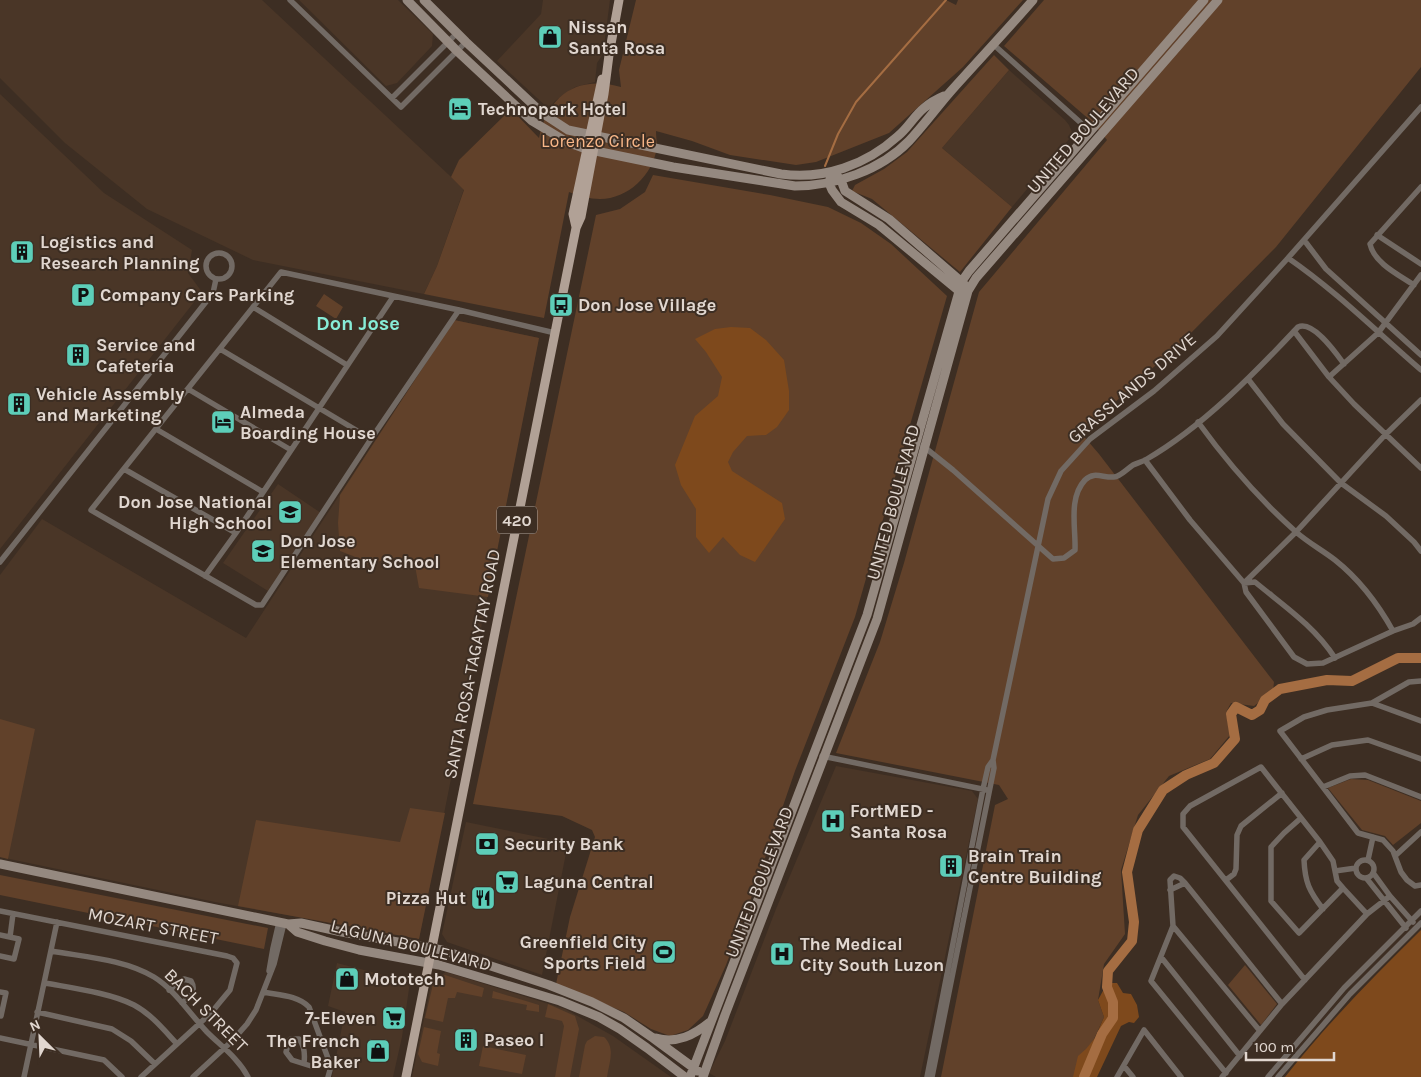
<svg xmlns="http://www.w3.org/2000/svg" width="1421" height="1077" font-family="Karla,sans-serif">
  <rect width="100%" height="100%" fill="#3d2e23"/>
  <path fill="#4a3627" d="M0 0H262L464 189 437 266 424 294 253 260 147 209 65 143 0 78Z
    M299 0H398L433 34 432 46 397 83 386 86Z
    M543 0H610L603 54 597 63 595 82 575 87 555 101 549 109 497 61 541 14Z
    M1009 70 1065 120 1069 125 1072 132 1070 138 1012 207 942 148Z
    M0 94 104 193 192 250 188 273 202 292 0 549Z
    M454 320 539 338 419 939 215 902 0 857V575L42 519 246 638Z
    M278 484 321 513 268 591 223 563Z
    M836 766 972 791 978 799 920 1077H716L709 1073 725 1041 776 909Z
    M466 822 568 843 542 975 447 942 442 934Z
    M337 963 410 982 402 1037 393 1077H332L345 1012 328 1006Z
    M446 972 565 1009 613 1036 671 1077H412L432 980Z"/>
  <path fill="#61412a" d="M636 0H946L956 5 958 0H1023L963 67 889 133 816 162 796 165 730 155 692 141 656 131C656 137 657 142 657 147 653 175 628 199 600 199 589 199 580 196 569 192L544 318 424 294 437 266 464 190 451 177 459 160 511 109 539 138C548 95 577 75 621 87L619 70Z
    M1044 0H1421V67L1276 247 1188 336 1081 433 1099 454 1274 682 1273 691 1254 706 1231 703 1226 712 1230 735 1210 759 1169 776 1138 815 1121 870 1125 934 1104 964 1098 1000 1104 1017 1077 1077H941L995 805 1008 799 999 785 836 753 880 642 904 563 979 292 1107 140 1091 121 1004 46Z
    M994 55 1009 70 942 148 1012 207 960 272 872 199 852 191 855 185 884 169 907 152Z
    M653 175 770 195 828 207 861 223 891 244 947 296 855 617 795 771 753 893 726 965 703 1016 688 1030 670 1036 651 1029 624 1012 556 984 570 917 595 837 592 830 562 816 473 804 596 215 620 209 645 192Z
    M324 294 343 307 336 319 316 306Z
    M454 320 539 338 488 597 419 588 414 560 397 557 368 564 353 556 340 551 338 523 340 495Z
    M0 719 35 729 8 859 0 857Z
    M1351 779 1368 780 1421 801V823L1393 845 1385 836 1362 830 1328 788Z
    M410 808 445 813 419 939 238 906 256 820 400 842Z
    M0 875 268 928 264 949 0 895Z
    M1245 965 1277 1004 1261 1025 1228 985Z
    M445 975 484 988 482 997 457 992 455 998H448L443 1022 425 1018 434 980Z
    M493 991 539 1005V1012L526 1010 527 1005 492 998Z
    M548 1004 575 1016 579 1029 570 1077H555L564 1026 562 1021 545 1017Z
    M424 1027 441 1031 437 1053 440 1054 438 1066 422 1062 418 1054Z
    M595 1036 604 1037C616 1048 609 1063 607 1077H579L585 1045 587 1041Z
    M483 1046 526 1055 522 1074 479 1066Z"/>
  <path fill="#7e491c" d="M731 327 750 328 766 340 784 360 789 391V410L777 427 766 435 747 436 733 452 728 462 732 471 782 503 785 519 755 562 740 555 723 537 709 553 696 537V509L681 485 675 465 695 416 718 396 722 377 706 352 695 339 715 329Z
    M1421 930V1077H1285C1327 1024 1373 977 1421 930Z
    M1111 983H1117L1123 993 1131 994 1137 1005 1139 1017 1134 1023 1129 1022 1121 1026 1097 1077H1073L1078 1056 1086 1049 1095 1038 1104 1017 1098 1000 1104 989Z"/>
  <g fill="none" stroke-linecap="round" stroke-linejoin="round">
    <path stroke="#a56d42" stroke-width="2" d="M825 166 838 134 856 102 946 0"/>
    <path stroke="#a56d42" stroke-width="10" d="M1084 1077 1102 1034 1113 1018V1002L1107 987 1108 971 1132 941 1134 922 1127 872 1138 830 1163 790 1186 775 1214 763 1235 739 1231 714 1236 707 1252 715 1260 710 1265 700 1280 689 1327 680 1352 681 1398 658H1421"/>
    <path stroke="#726a64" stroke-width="5.5" d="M290 0 401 107 466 42
      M994 45 1091 132
      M392 98 457 33
      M1377 235 1421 264
      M1304 240 1326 269 1421 355
      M206 266a13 13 0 1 1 26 0a13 13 0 1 1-26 0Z
      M1288 258C1336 291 1377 332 1421 370
      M1414 285C1399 275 1374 263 1370 244L1421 187
      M253 307 347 365
      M459 310 371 439 262 605H256L91 510 281 272 459 310 555 333
      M1294 331 1329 377 1354 404 1421 468
      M220 349 371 439
      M1329 377 1378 333 1421 275
      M1248 379 1283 424 1341 483 1386 516 1414 542 1421 551
      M188 389 291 450
      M1198 422C1227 462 1258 498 1295 531 1307 542 1322 550 1335 560 1359 579 1378 604 1393 631
      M156 429 263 492
      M923 446 953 470 1053 559 1064 558 1075 550C1076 529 1068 498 1085 480 1094 471 1103 478 1114 477 1120 477 1127 469 1133 465 1137 463 1142 462 1147 459 1202 427 1254 374 1298 327 1313 320 1336 353 1344 364
      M1145 460 1190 520 1244 583 1246 592 1294 657 1307 664 1323 663 1393 631 1413 624 1421 618
      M124 469 236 533
      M0 562 213 293 216 279
      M205 576 236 533 393 297
      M1244 583 1296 532 1385 435 1421 400
      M1244 583 1255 582C1284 606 1314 626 1335 658
      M1421 681 1409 682 1372 703 1327 710 1304 717 1280 731 1358 833 1383 840 1393 851 1401 872 1407 880 1415 886 1421 885
      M1372 703 1421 721
      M822 756 987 790
      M1301 759 1332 745 1368 740 1421 759
      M1323 787 1350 776 1365 775 1421 797
      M1301 818 1284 833 1271 847V901L1299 933 1343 888 1367 914
      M1320 842 1304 860C1305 882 1309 891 1323 909
      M1395 856 1421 832
      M1356 869a9 9 0 1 1 18 0a9 9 0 1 1-18 0Z
      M1368 860 1373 837
      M1335 871 1356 868
      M1374 874 1390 896 1413 922
      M1367 879 1406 928
      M1226 880 1234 874 1236 869 1237 835 1241 826 1282 793
      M1170 890 1185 883
      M0 911 227 956 233 958 237 963 230 990 220 1002 211 1013 141 1077
      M1173 926 1260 1031
      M0 935 19 939 14 959 0 956
      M10 937 13 914
      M51 951C84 957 124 959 154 977 175 990 190 1014 207 1032 221 1046 239 1059 248 1077
      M1161 957 1240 1056
      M269 971 273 948 279 922
      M1305 980 1183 827V814L1190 806 1261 767 1320 842 1333 861 1337 881 1343 888
      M45 983C72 988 111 993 134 1005 151 1014 164 1030 177 1044
      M169 990 184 979 191 981C197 991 190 996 182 1003
      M0 992 6 993 1 1016 0 1015
      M263 992C278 995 298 995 309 1007L329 1061 330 1070 328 1077
      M37 1012 112 1029 131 1041 155 1064
      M0 1038 104 1060 122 1077
      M304 1063C305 1055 304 1045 299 1039H291L289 1041 286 1052 292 1060 311 1066 329 1061
      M1124 1066 1133 1077
      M1226 1073 1151 981 1173 926 1170 880 1174 876 1180 878 1185 883 1282 1004
      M24 1077 57 922
      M193 1077 232 1041 247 1024 256 1010 274 964 284 923
      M927 1077 983 789 988 767 993 760
      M932 1077 994 768 993 760 1048 499 1061 471 1090 439 1154 391 1217 336 1288 258 1421 107
      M1117 1077 1144 1030 1181 1077
      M1222 1077 1282 1004 1367 914 1390 896
      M1268 1077 1344 988 1421 911
      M1278 1077 1350 994 1421 923"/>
    <path stroke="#958980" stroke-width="9" d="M407 0 457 51 532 121 567 142 586 149 673 167 795 186C835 186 881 170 909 141 924 125 937 107 951 91 978 61 1006 31 1033 0
      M424 0 466 42 542 113 568 130 781 174C824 180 866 165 898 136 908 128 914 116 924 108 930 103 937 99 944 96
      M837 176 841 180 845 191 889 219 964 284
      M830 179 829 183 832 190 841 202 879 225 959 291H963
      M0 864 288 924 301 923 342 932 442 950 549 985 592 1002 624 1018 653 1038 698 1071
      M288 924 297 932 325 941 359 950 439 965 560 1001 599 1017 620 1029 647 1048 685 1077
      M656 1038C677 1044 694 1035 710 1022
      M690 1077 867 615 962 281 969 271 1204 0
      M703 1077 725 1015 877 619 968 291 976 278 1218 0"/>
    <path stroke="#b1a196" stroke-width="9" d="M576 227 573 214 602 79
      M406 1077 576 228 581 217 604 94 609 55 619 0"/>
  </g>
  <defs>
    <symbol id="shop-square" viewBox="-11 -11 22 22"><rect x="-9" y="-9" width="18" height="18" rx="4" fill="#5dceb9" stroke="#3d2e23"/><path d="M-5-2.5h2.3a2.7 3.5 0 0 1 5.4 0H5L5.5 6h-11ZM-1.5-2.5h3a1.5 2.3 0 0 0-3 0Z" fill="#111"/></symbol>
    <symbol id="hotel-square" viewBox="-11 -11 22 22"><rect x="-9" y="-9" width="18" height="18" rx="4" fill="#5dceb9" stroke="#3d2e23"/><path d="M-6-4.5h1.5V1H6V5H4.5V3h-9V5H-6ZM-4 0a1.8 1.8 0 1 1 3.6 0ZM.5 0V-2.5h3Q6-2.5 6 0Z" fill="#111"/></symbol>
    <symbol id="building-square" viewBox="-11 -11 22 22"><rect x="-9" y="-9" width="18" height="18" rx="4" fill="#5dceb9" stroke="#3d2e23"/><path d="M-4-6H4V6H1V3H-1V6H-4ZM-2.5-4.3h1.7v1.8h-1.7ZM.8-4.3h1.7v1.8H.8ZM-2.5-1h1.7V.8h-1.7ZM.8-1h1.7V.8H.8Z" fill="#111"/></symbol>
    <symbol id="parking-square" viewBox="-11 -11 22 22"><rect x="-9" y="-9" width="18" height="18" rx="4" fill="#5dceb9" stroke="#3d2e23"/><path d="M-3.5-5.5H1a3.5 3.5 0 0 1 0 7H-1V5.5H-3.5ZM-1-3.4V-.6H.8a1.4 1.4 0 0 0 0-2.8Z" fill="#111"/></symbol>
    <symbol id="bus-square" viewBox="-11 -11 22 22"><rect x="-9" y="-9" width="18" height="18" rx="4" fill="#5dceb9" stroke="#3d2e23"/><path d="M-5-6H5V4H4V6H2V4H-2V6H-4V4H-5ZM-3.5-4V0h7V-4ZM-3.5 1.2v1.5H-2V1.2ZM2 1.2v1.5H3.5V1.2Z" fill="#111"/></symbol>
    <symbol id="school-square" viewBox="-11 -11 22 22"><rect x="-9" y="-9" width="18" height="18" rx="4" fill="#5dceb9" stroke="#3d2e23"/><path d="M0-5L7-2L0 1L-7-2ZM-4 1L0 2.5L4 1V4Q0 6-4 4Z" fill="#111"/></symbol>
    <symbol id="hospital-square" viewBox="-11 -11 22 22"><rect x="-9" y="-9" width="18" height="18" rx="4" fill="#5dceb9" stroke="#3d2e23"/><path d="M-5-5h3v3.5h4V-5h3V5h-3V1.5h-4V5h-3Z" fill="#111"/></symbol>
    <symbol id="bank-square" viewBox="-11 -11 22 22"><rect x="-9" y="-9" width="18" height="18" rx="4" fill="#5dceb9" stroke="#3d2e23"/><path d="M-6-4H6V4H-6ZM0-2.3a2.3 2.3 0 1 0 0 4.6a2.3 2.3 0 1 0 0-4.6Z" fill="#111"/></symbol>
    <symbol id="supermarket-square" viewBox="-11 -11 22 22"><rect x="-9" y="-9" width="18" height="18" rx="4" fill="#5dceb9" stroke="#3d2e23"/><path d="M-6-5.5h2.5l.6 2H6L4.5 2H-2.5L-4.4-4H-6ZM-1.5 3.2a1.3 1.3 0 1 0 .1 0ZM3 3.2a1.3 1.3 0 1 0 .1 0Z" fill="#111"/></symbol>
    <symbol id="restaurant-square" viewBox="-11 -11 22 22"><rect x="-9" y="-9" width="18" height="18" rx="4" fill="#5dceb9" stroke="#3d2e23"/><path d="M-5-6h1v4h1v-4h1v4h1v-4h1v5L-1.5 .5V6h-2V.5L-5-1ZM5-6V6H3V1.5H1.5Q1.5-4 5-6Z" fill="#111"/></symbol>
    <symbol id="stadium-square" viewBox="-11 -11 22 22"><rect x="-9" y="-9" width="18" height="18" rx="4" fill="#5dceb9" stroke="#3d2e23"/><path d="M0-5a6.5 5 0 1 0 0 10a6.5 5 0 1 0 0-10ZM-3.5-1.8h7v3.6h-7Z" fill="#111"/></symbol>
  </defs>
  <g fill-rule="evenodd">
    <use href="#shop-square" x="536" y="23" width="28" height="28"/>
    <use href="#hotel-square" x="446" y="95" width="28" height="28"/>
    <use href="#building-square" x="8" y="238" width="28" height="28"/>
    <use href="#parking-square" x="69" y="281" width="28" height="28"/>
    <use href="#bus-square" x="547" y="291" width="28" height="28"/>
    <use href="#building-square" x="64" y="341" width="28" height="28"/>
    <use href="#building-square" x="5" y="390" width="28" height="28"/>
    <use href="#hotel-square" x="209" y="408" width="28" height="28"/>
    <use href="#school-square" x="276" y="498" width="28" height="28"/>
    <use href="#school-square" x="249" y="537" width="28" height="28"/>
    <use href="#hospital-square" x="819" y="807" width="28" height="28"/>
    <use href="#bank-square" x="473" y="830" width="28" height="28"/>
    <use href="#building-square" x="937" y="852" width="28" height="28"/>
    <use href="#supermarket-square" x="493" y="868" width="28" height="28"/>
    <use href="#restaurant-square" x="469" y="884" width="28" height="28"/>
    <use href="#stadium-square" x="650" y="938" width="28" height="28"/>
    <use href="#hospital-square" x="768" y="940" width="28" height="28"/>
    <use href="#shop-square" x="333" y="965" width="28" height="28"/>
    <use href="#supermarket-square" x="380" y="1004" width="28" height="28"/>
    <use href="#building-square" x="452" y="1026" width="28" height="28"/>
    <use href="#shop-square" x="364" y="1037" width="28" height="28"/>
  </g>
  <g text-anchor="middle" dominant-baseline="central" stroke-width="4" stroke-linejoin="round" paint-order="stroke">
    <rect fill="#3d2e23" stroke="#b0a49c" stroke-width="1" x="497" y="506.5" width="40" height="27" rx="4"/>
    <g font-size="16" font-weight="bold" fill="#e1d7d0">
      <text x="517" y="520">420</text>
    </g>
    <g font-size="18" font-weight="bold" fill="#e1d7d0" stroke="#3d2e23" text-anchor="start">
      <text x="568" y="27">Nissan<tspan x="568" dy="21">Santa Rosa</tspan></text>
      <text x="478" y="109">Technopark Hotel</text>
      <text x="40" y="242">Logistics and<tspan x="40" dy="21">Research Planning</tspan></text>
      <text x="100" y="295">Company Cars Parking</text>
      <text x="578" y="305">Don Jose Village</text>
      <text x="96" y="345">Service and<tspan x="96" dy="21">Cafeteria</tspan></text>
      <text x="36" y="394">Vehicle Assembly<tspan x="36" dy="21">and Marketing</tspan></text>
      <text x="240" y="412">Almeda<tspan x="240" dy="21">Boarding House</tspan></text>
      <text x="272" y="502" text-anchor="end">Don Jose National<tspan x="272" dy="21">High School</tspan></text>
      <text x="280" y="541">Don Jose<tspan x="280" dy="21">Elementary School</tspan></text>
      <text x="850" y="811">FortMED -<tspan x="850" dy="21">Santa Rosa</tspan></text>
      <text x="504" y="844">Security Bank</text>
      <text x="968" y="856">Brain Train<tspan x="968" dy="21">Centre Building</tspan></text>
      <text x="524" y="882">Laguna Central</text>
      <text x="466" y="898" text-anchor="end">Pizza Hut</text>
      <text x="646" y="942" text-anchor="end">Greenfield City<tspan x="646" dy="21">Sports Field</tspan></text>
      <text x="800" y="944">The Medical<tspan x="800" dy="21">City South Luzon</tspan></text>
      <text x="364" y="979">Mototech</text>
      <text x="376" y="1018" text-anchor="end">7-Eleven</text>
      <text x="484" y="1040">Paseo I</text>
      <text x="360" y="1041" text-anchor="end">The French<tspan x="360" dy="21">Baker</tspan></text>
    </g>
    <g font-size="18" fill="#e1d7d0" stroke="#3d2e23">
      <text transform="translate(1083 130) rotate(-49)">UNITED BOULEVARD</text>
      <text transform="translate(1132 388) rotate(-40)">GRASSLANDS DRIVE</text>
      <text transform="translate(893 502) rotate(-75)">UNITED BOULEVARD</text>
      <text transform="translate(472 664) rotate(-79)">SANTA ROSA-TAGAYTAY ROAD</text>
      <text transform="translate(759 882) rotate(-69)">UNITED BOULEVARD</text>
      <text transform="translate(153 926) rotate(11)">MOZART STREET</text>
      <text transform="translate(411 945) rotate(14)">LAGUNA BOULEVARD</text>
      <text transform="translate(206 1010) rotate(45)">BACH STREET</text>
    </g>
    <g font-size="18" fill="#f9b788" stroke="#3d2e23">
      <text x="598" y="141">Lorenzo Circle</text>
    </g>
    <g font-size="20" font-weight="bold" fill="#87ecd7" stroke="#3d2e23">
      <text x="358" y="323">Don Jose</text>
    </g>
  </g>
  <g transform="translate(40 1037) rotate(336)" stroke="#3d2e23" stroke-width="4" paint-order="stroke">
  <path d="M0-4L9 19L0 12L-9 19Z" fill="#e1d7d0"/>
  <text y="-8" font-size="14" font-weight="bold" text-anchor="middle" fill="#e1d7d0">N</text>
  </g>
  <path d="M1246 1052v8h88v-8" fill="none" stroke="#e1d7d0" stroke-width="2.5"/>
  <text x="1254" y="1052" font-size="15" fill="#e1d7d0" stroke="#3d2e23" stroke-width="4" paint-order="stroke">100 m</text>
</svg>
